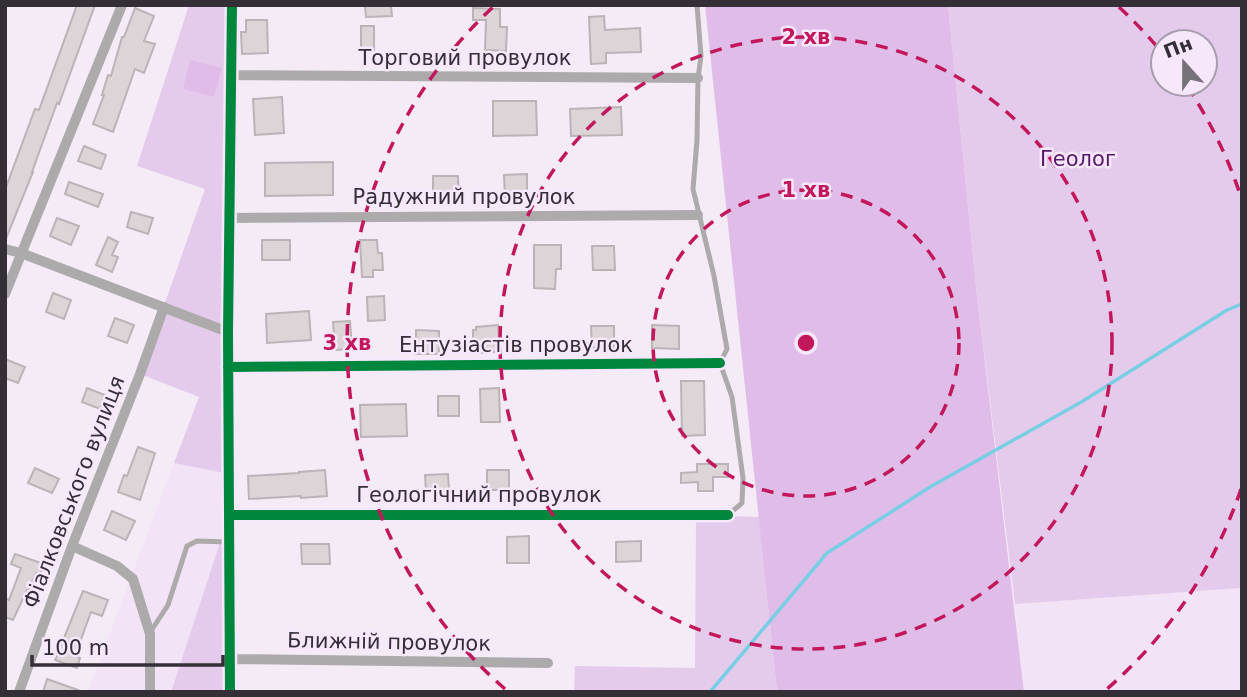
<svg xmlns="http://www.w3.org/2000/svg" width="1247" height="697" font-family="'DejaVu Sans',sans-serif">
  <rect width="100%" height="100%" fill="#f4ebf6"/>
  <path fill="#f2e3f6" d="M174 463 229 474V515L171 692H88Z
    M1242 588V692H1024L1015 604Z"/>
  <path fill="#e4cbec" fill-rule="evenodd" d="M189 5H232L229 474 174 463 199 397 140 374 205 189 137 166Z
    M948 5H1242V588L1015 604 977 296ZM1163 42H1205V84H1163Z
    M229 515 230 692H171Z
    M696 515 759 517 777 692H574L575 666 695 668Z"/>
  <path fill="#dfbde8" d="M705 5H948L977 296 1024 692H777Z
    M190 60 222 68 214 97 183 89Z"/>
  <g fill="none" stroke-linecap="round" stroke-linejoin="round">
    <path stroke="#7acee4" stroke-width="3.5" d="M710 692 827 553 930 487 1083 401 1227 310 1242 304"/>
  </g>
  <path fill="#dcd4d6" stroke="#bbb3b6" stroke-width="2" d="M77 5H95L59 104 57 103 32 172H33L5 241V190L35 109 39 110Z
    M365 5H391L392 16 366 17Z
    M135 8 154 16 144 41 155 44 144 73 135 69 113 132 93 124 104 95H102L108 75 111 76 122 37H124Z
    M473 8 500 9V27H507L506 51 485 50 486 20H473Z
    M604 16 605 30 640 28 641 52 606 53V63L591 64 589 17Z
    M246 20H267L268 53 242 54 241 32H246Z
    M361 26H374V52H361Z
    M282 97 284 133 255 135 253 99Z
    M493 101H536L537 135 493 136Z
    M621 107 622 135 571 136 570 109Z
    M84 146 106 155 101 169 78 161Z
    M333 162V195L265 196V163Z
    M527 174V197H505L504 175Z
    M433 176H458L459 202H433Z
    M69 182 103 194 98 207 65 194Z
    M131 212 153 218 148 234 127 227Z
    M57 218 79 226 71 245 50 236Z
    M108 237 118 242 112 255 118 257 112 272 96 265Z
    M262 240H290V260H262Z
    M360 240H377L378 253H382L383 270H373V277H362Z
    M534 245H561V269H556L555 289 534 288Z
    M592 246H614L615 270H593Z
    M53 293 71 300 64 319 46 312Z
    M384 296 385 320 368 321 367 297Z
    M309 311 311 340 267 343 266 314Z
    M115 318 134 325 127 343 108 336Z
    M350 321 352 349 335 350 333 322Z
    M498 325 500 350 497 352 473 353V330H476V327Z
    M652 325 679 326V349L652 348Z
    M591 326H614V347L592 348Z
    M416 330 439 331V354H416Z
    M5 359 25 367 18 383 5 378Z
    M681 381H704L705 435 682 436Z
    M87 388 105 395 100 409 82 402Z
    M499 388 500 422H481L480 389Z
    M438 396H459V416H438Z
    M406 404 407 436 361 437 360 405Z
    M138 447 155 453 140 500 118 492 124 475 127 476Z
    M697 464H728V477H713V491H698V482L681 483V473L697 472Z
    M35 468 59 479 52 493 28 483Z
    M325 470 327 496 301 498V496L249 499 248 476 299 473V472Z
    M487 470H509V490H487Z
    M448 474 449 490 426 491 425 475Z
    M112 511 135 521 126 540 104 530Z
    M529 536V563H507V537Z
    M641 541V561L616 562V542Z
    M301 544H329L330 564H302Z
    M15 554 44 564 40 574 36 573 29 590H27L13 620 5 617V598L9 600 21 568 11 564Z
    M83 591 108 600 102 616 91 612 75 656 80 658 77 668 55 660Z
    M47 679 78 690V692H43Z"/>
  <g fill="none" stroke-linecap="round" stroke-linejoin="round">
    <path stroke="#acaaaa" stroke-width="5" d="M697 5 701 56 698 78 697 140 693 189 714 276 727 349 720 363 732 397 743 478 742 503 728 515
      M151 631 168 605 187 546 197 541 229 542"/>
    <path stroke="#acaaaa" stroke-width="10" d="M232 75 698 78
      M230 218 698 215
      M5 249 21 253 228 332
      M5 294 122 5
      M228 367 720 363
      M229 515H728
      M72 546 117 566 133 579 150 634V692
      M229 659 548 663
      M19 692 72 546 140 374 164 307
      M230 692 228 332 232 5"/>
    <defs>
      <path id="cycleway" d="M228 367 720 363
        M229 515H728
        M230 692 228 332 232 5"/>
    </defs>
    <use href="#cycleway" stroke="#f6e7fb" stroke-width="15"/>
    <use href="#cycleway" stroke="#00873e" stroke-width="10"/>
  </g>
  <g fill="none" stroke="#c2185b" stroke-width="3.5" stroke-dasharray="12 9">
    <circle cx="806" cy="343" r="153"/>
    <circle cx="806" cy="343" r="306"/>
    <path d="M1241 489A459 459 0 0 1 1107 689M505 689A459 459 0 0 1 493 7M1119 7A459 459 0 0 1 1163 54M1187 86A459 459 0 0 1 1241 197"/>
  </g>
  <g text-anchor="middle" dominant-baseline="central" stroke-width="5" stroke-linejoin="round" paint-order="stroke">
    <g font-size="21" fill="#342f36" stroke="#f6e7fb">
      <text x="465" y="58">Торговий провулок</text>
      <text x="464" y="197">Радужний провулок</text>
      <text x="516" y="345">Ентузіастів провулок</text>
      <text transform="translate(74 492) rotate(-69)">Фіалковського вулиця</text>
      <text x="479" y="495">Геологічний провулок</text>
      <text transform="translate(389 642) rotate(1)">Ближній провулок</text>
    </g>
    <g font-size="21" fill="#581769" stroke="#f6e7fb">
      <text x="1078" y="159">Геолог</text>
    </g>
  </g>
  <circle cx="806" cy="343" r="10" fill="#c2185b" stroke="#f6e7fb" stroke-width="3.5"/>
  <g font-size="21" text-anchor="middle" font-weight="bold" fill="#c2185b" stroke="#f6e7fb" stroke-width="5" stroke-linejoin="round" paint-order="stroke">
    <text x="806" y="44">2 хв</text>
    <text x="806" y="197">1 хв</text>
    <text x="347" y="350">3 хв</text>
  </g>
  <rect width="1247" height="697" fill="none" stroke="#342f36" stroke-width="14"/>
  <g transform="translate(1184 63) rotate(339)"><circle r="33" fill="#f6e7fb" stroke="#a89dac" stroke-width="2"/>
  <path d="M0-5L12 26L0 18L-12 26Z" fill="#777179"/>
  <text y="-10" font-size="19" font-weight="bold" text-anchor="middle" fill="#342f36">Пн</text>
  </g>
  <path d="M32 655v10h191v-10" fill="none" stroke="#342f36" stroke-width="3.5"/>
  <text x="42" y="655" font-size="21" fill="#342f36" stroke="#f6e7fb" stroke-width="5" paint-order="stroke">100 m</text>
</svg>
